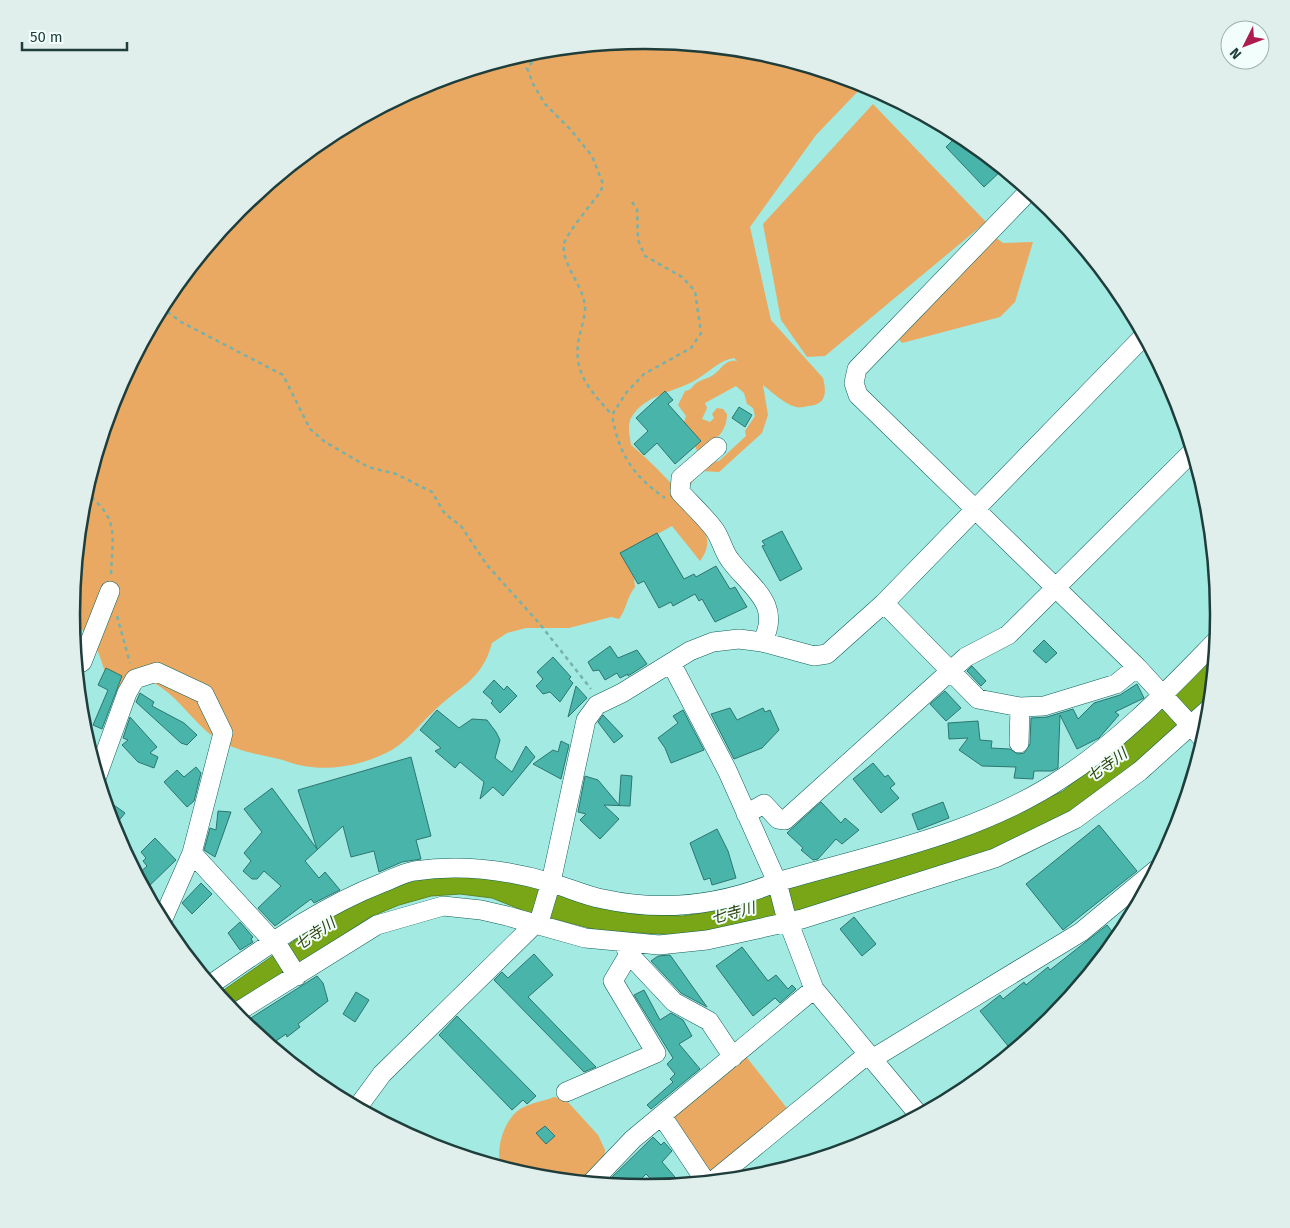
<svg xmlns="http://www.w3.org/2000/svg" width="1290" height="1228" font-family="'Fira Sans','Noto Sans JP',sans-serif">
  <rect width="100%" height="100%" fill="#a2eae2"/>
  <path fill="#e9a962" d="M645 40 757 51 865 84 816 135 750 227 771 320 823 378C827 393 826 405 808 406 805 407 799 408 796 407 784 404 772 392 763 385L768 415 762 433 719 472 701 471 688 488 685 486 705 463 719 461 746 436 745 431 755 416 753 408 747 404 744 393 736 386 705 403 707 408 702 419 710 422 714 418 712 414 717 408 723 409 727 414C727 434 713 441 698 453L684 422 686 416 678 405 685 391C691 390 691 388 695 384 700 380 705 379 710 377 722 371 723 359 737 361L734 358C719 360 707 374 694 381 674 392 644 395 631 418 627 426 630 437 631 445 652 462 703 512 707 539 708 548 705 554 700 561L672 526 621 554 634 578 635 587C626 599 627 608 619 619L611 617 569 628H526L507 633 492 643C481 683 458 686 432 713 418 726 404 745 386 753 362 765 331 771 304 766 296 765 287 761 279 759 255 754 231 750 211 735 190 718 176 694 152 682L123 692 110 686C102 667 97 630 72 626L71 614 82 502 115 394 168 295 239 208 326 137 426 84 533 51Z
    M873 104 986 222 825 356 807 357 781 320 763 224Z
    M995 237 1003 243 1033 242 1015 302 1000 317 902 343 898 338Z
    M744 1054 790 1112 710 1177 670 1117Z
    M554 1097 566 1100 598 1135 605 1150 604 1160 608 1184 533 1177 501 1167C495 1149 504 1120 520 1109 530 1103 544 1101 554 1097Z"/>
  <path fill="#79a616" stroke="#5e8621" d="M1215 657 1211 696 1192 715 1075 813 1002 848 911 879 876 886 841 896 805 910 737 927 682 935 601 931 527 912 492 898 460 894 431 896 399 905 370 917 231 1010 218 994 304 934 357 902 423 877 471 873 536 886 635 914 683 916 720 910 893 856 946 843 981 830 1063 791 1111 752Z"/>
  <path fill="#48b4aa" stroke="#2d7670" d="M959 134 1003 169 984 187 946 147Z
    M665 391 673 400 668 404 701 441 675 464 657 443 644 455 634 444 648 431 636 418Z
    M739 407 752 415 745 427 732 418Z
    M782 531 802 569 780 581 762 546 765 545 762 541Z
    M657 533 684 579 694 574 696 577 716 566 730 589 735 587 747 607 715 622 702 599 699 601 695 594 673 606 671 602 659 608 644 581 638 584 620 553Z
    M1044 640 1057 653 1046 663 1033 651Z
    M610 646 618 658 637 650 647 664 628 676V674L620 678 617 673 605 680 599 670 593 671 588 662Z
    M553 657 571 677 569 679 573 683 560 702 550 692 543 694 536 686 543 679 537 672Z
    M972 666 986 681 981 686 967 671Z
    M106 668 122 676 102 729 93 725 108 690 98 685Z
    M494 680 504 690 507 686 517 696 500 713 491 703 493 701 483 692Z
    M1137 684 1144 698 1115 712 1119 715 1099 738 1077 749 1060 715 1058 768 1052 771H1034L1033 779 1014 778 1016 767 982 766 959 750 968 738 949 739 948 723 978 721 980 740 992 741 991 748 1010 749 1018 754 1024 753 1030 744 1031 718 1047 717 1073 709 1078 719 1094 703 1120 695Z
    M576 686 587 698 568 717Z
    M945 691 961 708 946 721 930 704Z
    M140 693 154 702 152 706 184 723 197 735 187 745 181 743 136 702Z
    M730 708 737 720 763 708 765 712 770 710 779 730 762 748 734 759 711 714Z
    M437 710 459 728 472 719 487 720 496 732 500 740 495 758 512 772 526 746 535 757 503 796 493 787 480 799 484 782 460 762 455 768 435 751 441 748 420 730Z
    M683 710 704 750 671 763 665 748 658 738 678 723 673 716Z
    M603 715 623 736 614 743 598 722Z
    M130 717 157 747 150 753 158 757 154 768 138 762 122 745 128 740 123 738Z
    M561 741 569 745 561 779 533 764 553 750 558 752Z
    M411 757 431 836 416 840 421 859 402 862 379 872 374 851 351 857 343 826 305 861 319 878 325 872 340 890 314 903 311 899 275 926 258 908 281 886 264 871 257 879H252L243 871 251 861 244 853 262 832 244 809 272 788 317 849 298 790Z
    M873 763 885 777 888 775 895 784 890 788 899 798 881 813 853 779Z
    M196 767 201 773 194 801 187 807 164 782 177 770 184 777Z
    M621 775 632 776 630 806 604 805 619 819 600 839 580 820 586 814 578 812 585 776 598 780 619 805Z
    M104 798 125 813 113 828 104 800Z
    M821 802 841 823 845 818 859 830 842 844 836 839 818 859 813 860 801 850 803 848 787 833Z
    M943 802 949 818 918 830 912 814Z
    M218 811 231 812 215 857 204 850 210 828 216 830Z
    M1099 825 1137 871 1063 930 1026 884Z
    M717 829 728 851 736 878 712 885 710 878 704 880 690 843Z
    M155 838 176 860 145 890 137 875 147 866 143 861 146 858 141 852Z
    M201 883 212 894 192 914 182 903Z
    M854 917 876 944 862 956 840 929Z
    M240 922 253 937 251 939 253 942 240 950 228 933Z
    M1107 925 1118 939 1051 1020 1012 1051 980 1011 1000 995 1003 999 1024 982 1026 985 1048 967 1050 970Z
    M742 947 768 981 776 975 788 989 792 985 796 989 780 1003 775 998 753 1016 716 966Z
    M534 954 553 975 528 997 596 1067 584 1072 494 980 502 972 508 978Z
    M670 955 707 1007 681 993 651 961 658 956Z
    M317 976 323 983 328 1001 298 1024 300 1027 287 1037 286 1034 270 1045 243 1023Z
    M644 990 660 1020 671 1013 683 1020 692 1036 679 1044 700 1069 651 1109 647 1105 673 1082 670 1079 675 1074 667 1064 673 1058 634 995Z
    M356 992 369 1000 355 1022 343 1014Z
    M457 1016 536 1096 527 1104 523 1100 512 1110 439 1035Z
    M545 1126 555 1136 546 1144 536 1133Z
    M653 1137 661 1145 664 1142 672 1151 662 1162 681 1184 659 1187 646 1174 633 1187 605 1184Z"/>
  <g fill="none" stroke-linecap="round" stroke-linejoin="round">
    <defs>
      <path id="minor" d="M1029 191 857 369 854 383 858 395 1137 667 1204 740
        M717 447 681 478 680 492C691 504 704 516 714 529 721 538 723 551 730 560 750 587 783 604 762 642
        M884 603 978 699 1020 707 1044 706 1116 684 1137 667
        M671 663 727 770 777 882 785 913 814 989 919 1115
        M76 665 82 662 110 591
        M1019 743 1020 707
        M97 776 127 693 135 679 157 672 204 694 223 733 192 853 162 921
        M746 814 764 804 778 819 785 820 966 657 1008 635 1193 451
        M192 853 280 949 297 976
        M623 943 629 954 674 1002 709 1021 733 1057
        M210 985C265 947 320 907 382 883 392 879 403 873 414 871 460 864 508 870 552 883 569 888 586 896 603 899 662 912 721 905 777 882 873 854 980 834 1064 777 1121 740 1169 689 1216 641
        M234 1014 377 925 443 906 481 910 507 916 585 938 659 945 707 940 802 919 995 858 1075 819 1140 771 1210 708
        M872 1059 1081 932 1156 870
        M566 1092 656 1053 613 981 629 954
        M357 1108 382 1074 540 919 551 882 586 720 597 705 622 693 690 651 713 642 739 639 762 642 814 656 827 654 884 603 1144 336
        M662 1116 706 1182
        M713 1181 868 1054
        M591 1183 633 1139 814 989"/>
    </defs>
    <use href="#minor" stroke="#0f605a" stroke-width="20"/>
    <path stroke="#77b1aa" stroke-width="2.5" stroke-dasharray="4 4" stroke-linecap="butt" d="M543 50 527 68 533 84 545 104 571 130 592 156 603 184 601 191C593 202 566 234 564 244 561 263 582 284 585 305 586 315 581 328 579 338 572 373 591 391 612 415
      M632 202 637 209 638 240 645 256 682 277 695 291 701 333 691 348 644 374 626 393 612 415C619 454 632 475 665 498
      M161 307 181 322 283 375 310 429 325 442 368 467 396 474 432 492 445 514 461 526 487 565 539 623 591 689
      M85 492C121 520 112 535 111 576
      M117 616 130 663"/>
    <use href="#minor" stroke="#fff" stroke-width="19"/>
  </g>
  <g text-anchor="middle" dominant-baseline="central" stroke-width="4" stroke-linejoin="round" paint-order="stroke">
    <g font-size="15" font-style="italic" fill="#2d3f0a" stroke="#f1fefc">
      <text transform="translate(1107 765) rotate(-36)">七寺川</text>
      <text transform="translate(733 913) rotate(-15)">七寺川</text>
      <text transform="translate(315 934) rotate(-34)">七寺川</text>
    </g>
  </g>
  <path d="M0 0H1290V1228H0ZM80 614a565 565 0 1 1 1130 0a565 565 0 1 1-1130 0Z" fill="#e0efec" fill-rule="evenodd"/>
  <path fill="none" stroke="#1f3d3a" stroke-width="2.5" d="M80 614a565 565 0 1 1 1130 0a565 565 0 1 1-1130 0Z"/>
  <g transform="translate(1245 45) rotate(228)"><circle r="24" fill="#f1fefc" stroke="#9db1ae"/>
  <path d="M0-4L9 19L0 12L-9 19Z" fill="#ad1c4f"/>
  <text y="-8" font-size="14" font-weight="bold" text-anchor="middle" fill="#1f3d3a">N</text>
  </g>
  <path d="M22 42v8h105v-8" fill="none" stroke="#1f3d3a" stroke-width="2.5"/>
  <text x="30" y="42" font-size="15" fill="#1f3d3a" stroke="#f1fefc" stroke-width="4" paint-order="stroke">50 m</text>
</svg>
